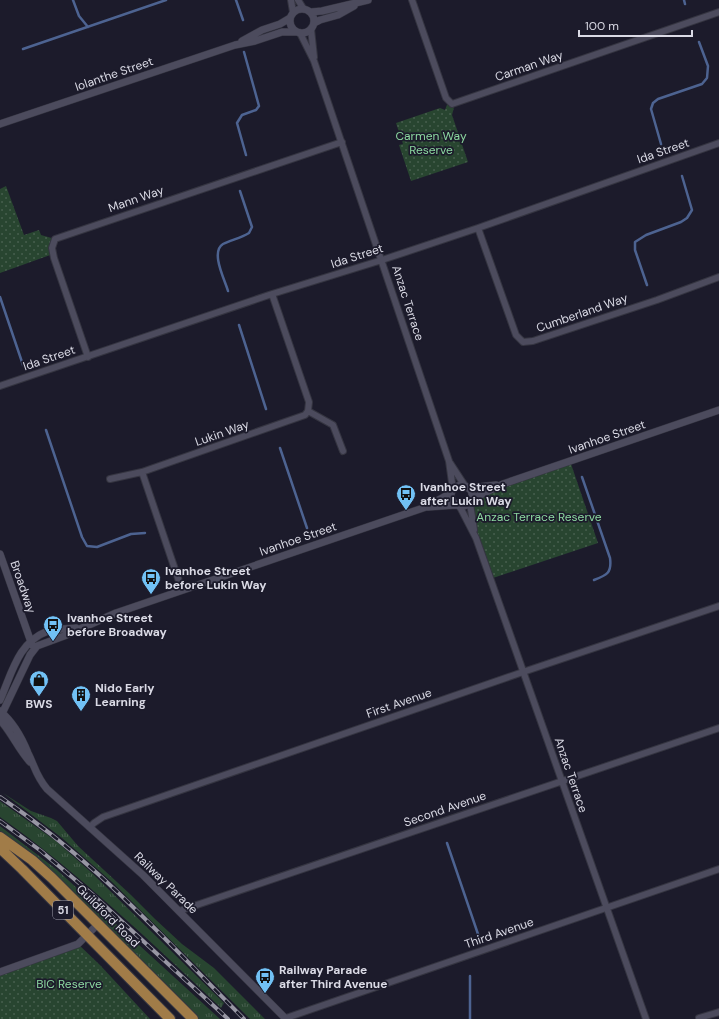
<svg xmlns="http://www.w3.org/2000/svg" width="719" height="1019" font-family="'DM Sans',sans-serif">
  <defs>
    <pattern id="grass-tufts" width="24" height="20" patternUnits="userSpaceOnUse"><rect width="24" height="20" fill="#284530"/><path d="M3 7l-1-3M5 7V3M7 7l1-3M15 17l-1-3M17 17v-4M19 17l1-3" fill="none" stroke="#475f4e"/></pattern>
    <pattern id="park-dots" width="8" height="8" patternUnits="userSpaceOnUse"><rect width="8" height="8" fill="#284530"/><path d="M2 2h.1M6 6h.1" fill="none" stroke="#475f4e" stroke-width="1.8" stroke-linecap="round"/></pattern>
  </defs>
  <rect width="100%" height="100%" fill="#1c1b2b"/>
  <path fill="url(#grass-tufts)" d="M3 793 31 811 51 818 57 821 78 846 131 895 155 919 182 944 214 968 265 1019H250L112 882 62 838Z
    M0 801 56 841 92 873 224 1003 221 1008C151 942 78 872 0 817Z
    M0 826 56 869 220 1019H197L32 855 0 831Z"/>
  <path fill="url(#park-dots)" d="M448 102 455 103 452 115 468 162 411 181 399 145 403 144 396 123 440 108 445 110Z
    M6 186 24 235 39 230 41 235 55 239 53 254 0 273V189Z
    M570 461 598 543 490 579 476 538 472 499Z
    M78 944 100 965 150 1019H0V972Z"/>
  <g fill="none" stroke-linecap="round" stroke-linejoin="round">
    <path stroke="#4d6391" stroke-width="2.5" d="M73 0 79 16 88 27
      M236 0 243 20
      M684 0 685 4
      M23 49 166 0
      M244 52 259 106 256 110 242 115 237 123 246 155
      M661 144 651 109 653 103 658 99 702 84 707 78 708 66 699 42
      M647 285 635 250V242L646 235 681 222 687 218 692 210 682 176
      M228 291C225 280 210 252 223 244 231 240 241 238 249 233L252 227 240 191
      M0 297 23 365
      M239 325 266 409
      M46 430 82 537 87 546 97 547 131 534 145 533
      M280 448 307 528
      M582 477 610 558C612 573 607 575 594 580
      M447 843 480 940
      M470 1019V976"/>
    <defs>
      <path id="minor" d="M291 0 293 12
        M298 0 303 8
        M412 0 446 98 452 104 719 12
        M311 29 314 57
        M300 33 314 61 449 461 453 490
        M478 228 516 335 523 342 533 341 657 300 719 277
        M88 357 54 258 52 248 55 239 342 142
        M0 386 272 294 382 260 478 228 719 143
        M308 411 333 425 343 451
        M450 463 465 486
        M142 472 182 590
        M110 479 142 472 305 415 308 411 309 402 272 294
        M470 503 474 530
        M460 507 476 538 646 1019
        M90 827 94 823 103 817 523 672 719 606
        M179 911 719 728
        M286 1018 719 869
        M699 1018 719 1012"/>
      <path id="tertiary" d="M290 21a12 12 0 1 1 24 0a12 12 0 1 1-24 0Z
        M311 12 322 11 368 0
        M314 23 320 20 338 15 354 6
        M242 41 262 30 280 24 290 18
        M0 124 235 45 255 41 282 32H295
        M468 488 496 485
        M472 499 503 484 719 410
        M428 507 456 505
        M0 554 32 645
        M0 700C12 673 18 642 48 631 54 629 68 629 76 628
        M0 711C13 722 22 738 28 753 35 767 36 776 47 789L143 875 286 1019
        M0 718 30 655 37 646 64 636 116 613 426 507 451 493C460 475 482 492 467 505 458 509 451 503 451 493
        M0 720C12 733 18 749 30 762
        M0 972 78 944 98 924"/>
      <path id="trunk" d="M0 837 32 860 52 878 193 1019
        M0 848 22 869 170 1019"/>
    </defs>
    <use href="#minor" stroke="#353541" stroke-width="8"/>
    <use href="#tertiary" stroke="#353541" stroke-width="8"/>
    <use href="#trunk" stroke="#353541" stroke-width="12"/>
    <use href="#minor" stroke="#4c4b5d" stroke-width="6"/>
    <use href="#tertiary" stroke="#4c4b5d" stroke-width="7"/>
    <use href="#trunk" stroke="#a17c48" stroke-width="10"/>
    <defs>
      <path id="rail" d="M0 797C34 820 67 846 98 874 149 920 195 970 244 1019
        M0 821 41 851 92 894 228 1019"/>
    </defs>
    <use href="#rail" stroke="#9796a3" stroke-width="4"/>
    <use href="#rail" stroke="#1c1b2b" stroke-width="2.5" stroke-dasharray="8" stroke-linecap="butt"/>
  </g>
  <defs>
    <symbol id="bus-pin" viewBox="-11 -11 22 30"><path d="M0 17L-7.5 6A9.5 9.5 0 1 1 7.5 6Z" fill="#71c1f5" stroke="#1c1b2b"/><path d="M-5-6H5V4H4V6H2V4H-2V6H-4V4H-5ZM-3.5-4V0h7V-4ZM-3.5 1.2v1.5H-2V1.2ZM2 1.2v1.5H3.5V1.2Z" fill="#111"/></symbol>
    <symbol id="shop-pin" viewBox="-11 -11 22 30"><path d="M0 17L-7.5 6A9.5 9.5 0 1 1 7.5 6Z" fill="#71c1f5" stroke="#1c1b2b"/><path d="M-5-2.5h2.3a2.7 3.5 0 0 1 5.4 0H5L5.5 6h-11ZM-1.5-2.5h3a1.5 2.3 0 0 0-3 0Z" fill="#111"/></symbol>
    <symbol id="building-pin" viewBox="-11 -11 22 30"><path d="M0 17L-7.5 6A9.5 9.5 0 1 1 7.5 6Z" fill="#71c1f5" stroke="#1c1b2b"/><path d="M-4-6H4V6H1V3H-1V6H-4ZM-2.5-4.3h1.7v1.8h-1.7ZM.8-4.3h1.7v1.8H.8ZM-2.5-1h1.7V.8h-1.7ZM.8-1h1.7V.8H.8Z" fill="#111"/></symbol>
  </defs>
  <g fill-rule="evenodd">
    <use href="#bus-pin" x="395" y="483" width="22" height="30"/>
    <use href="#bus-pin" x="140" y="567" width="22" height="30"/>
    <use href="#bus-pin" x="42" y="614" width="22" height="30"/>
    <use href="#shop-pin" x="28" y="669" width="22" height="30"/>
    <use href="#building-pin" x="70" y="684" width="22" height="30"/>
    <use href="#bus-pin" x="254" y="966" width="22" height="30"/>
  </g>
  <g text-anchor="middle" dominant-baseline="central" stroke-width="3.5" stroke-linejoin="round" paint-order="stroke">
    <rect fill="#1c1b2b" stroke="#a1a1ad" stroke-width="1" x="53" y="901" width="20" height="18" rx="3"/>
    <g font-size="11" font-weight="bold" fill="#dadae5">
      <text x="63" y="910">51</text>
    </g>
    <g font-size="12" fill="#dadae5" stroke="#1c1b2b">
      <text transform="translate(529 66) rotate(-19)">Carman Way</text>
      <text transform="translate(114 74) rotate(-19)">Iolanthe Street</text>
      <text transform="translate(663 151) rotate(-19)">Ida Street</text>
      <text transform="translate(136 199) rotate(-19)">Mann Way</text>
      <text transform="translate(357 256) rotate(-18)">Ida Street</text>
      <text transform="translate(408 303) rotate(72)">Anzac Terrace</text>
      <text transform="translate(582 313) rotate(-19)">Cumberland Way</text>
      <text transform="translate(49 358) rotate(-19)">Ida Street</text>
      <text transform="translate(222 433) rotate(-19)">Lukin Way</text>
      <text transform="translate(607 437) rotate(-19)">Ivanhoe Street</text>
      <text transform="translate(298 539) rotate(-19)">Ivanhoe Street</text>
      <text transform="translate(23 587) rotate(71)">Broadway</text>
      <text transform="translate(399 703) rotate(-19)">First Avenue</text>
      <text transform="translate(571 775) rotate(71)">Anzac Terrace</text>
      <text transform="translate(445 809) rotate(-19)">Second Avenue</text>
      <text transform="translate(166 883) rotate(44)">Railway Parade</text>
      <text transform="translate(108 916) rotate(45)">Guildford Road</text>
      <text transform="translate(499 933) rotate(-19)">Third Avenue</text>
    </g>
    <g font-size="12" fill="#8cd8a0" stroke="#1c1b2b">
      <text x="431" y="136">Carmen Way<tspan x="431" dy="14">Reserve</tspan></text>
      <text x="539" y="517">Anzac Terrace Reserve</text>
      <text x="69" y="984">BIC Reserve</text>
    </g>
    <g font-size="12" font-weight="bold" fill="#dadae5" stroke="#1c1b2b" text-anchor="start">
      <text x="420" y="487">Ivanhoe Street<tspan x="420" dy="14">after Lukin Way</tspan></text>
      <text x="165" y="571">Ivanhoe Street<tspan x="165" dy="14">before Lukin Way</tspan></text>
      <text x="67" y="618">Ivanhoe Street<tspan x="67" dy="14">before Broadway</tspan></text>
      <text x="95" y="688">Nido Early<tspan x="95" dy="14">Learning</tspan></text>
      <text x="39" y="704" text-anchor="middle">BWS</text>
      <text x="279" y="970">Railway Parade<tspan x="279" dy="14">after Third Avenue</tspan></text>
    </g>
  </g>
  <path d="M579 30v6h113v-6" fill="none" stroke="#dadae5" stroke-width="2"/>
  <text x="585" y="30" font-size="12" fill="#dadae5" stroke="#1c1b2b" stroke-width="3" paint-order="stroke">100 m</text>
</svg>
